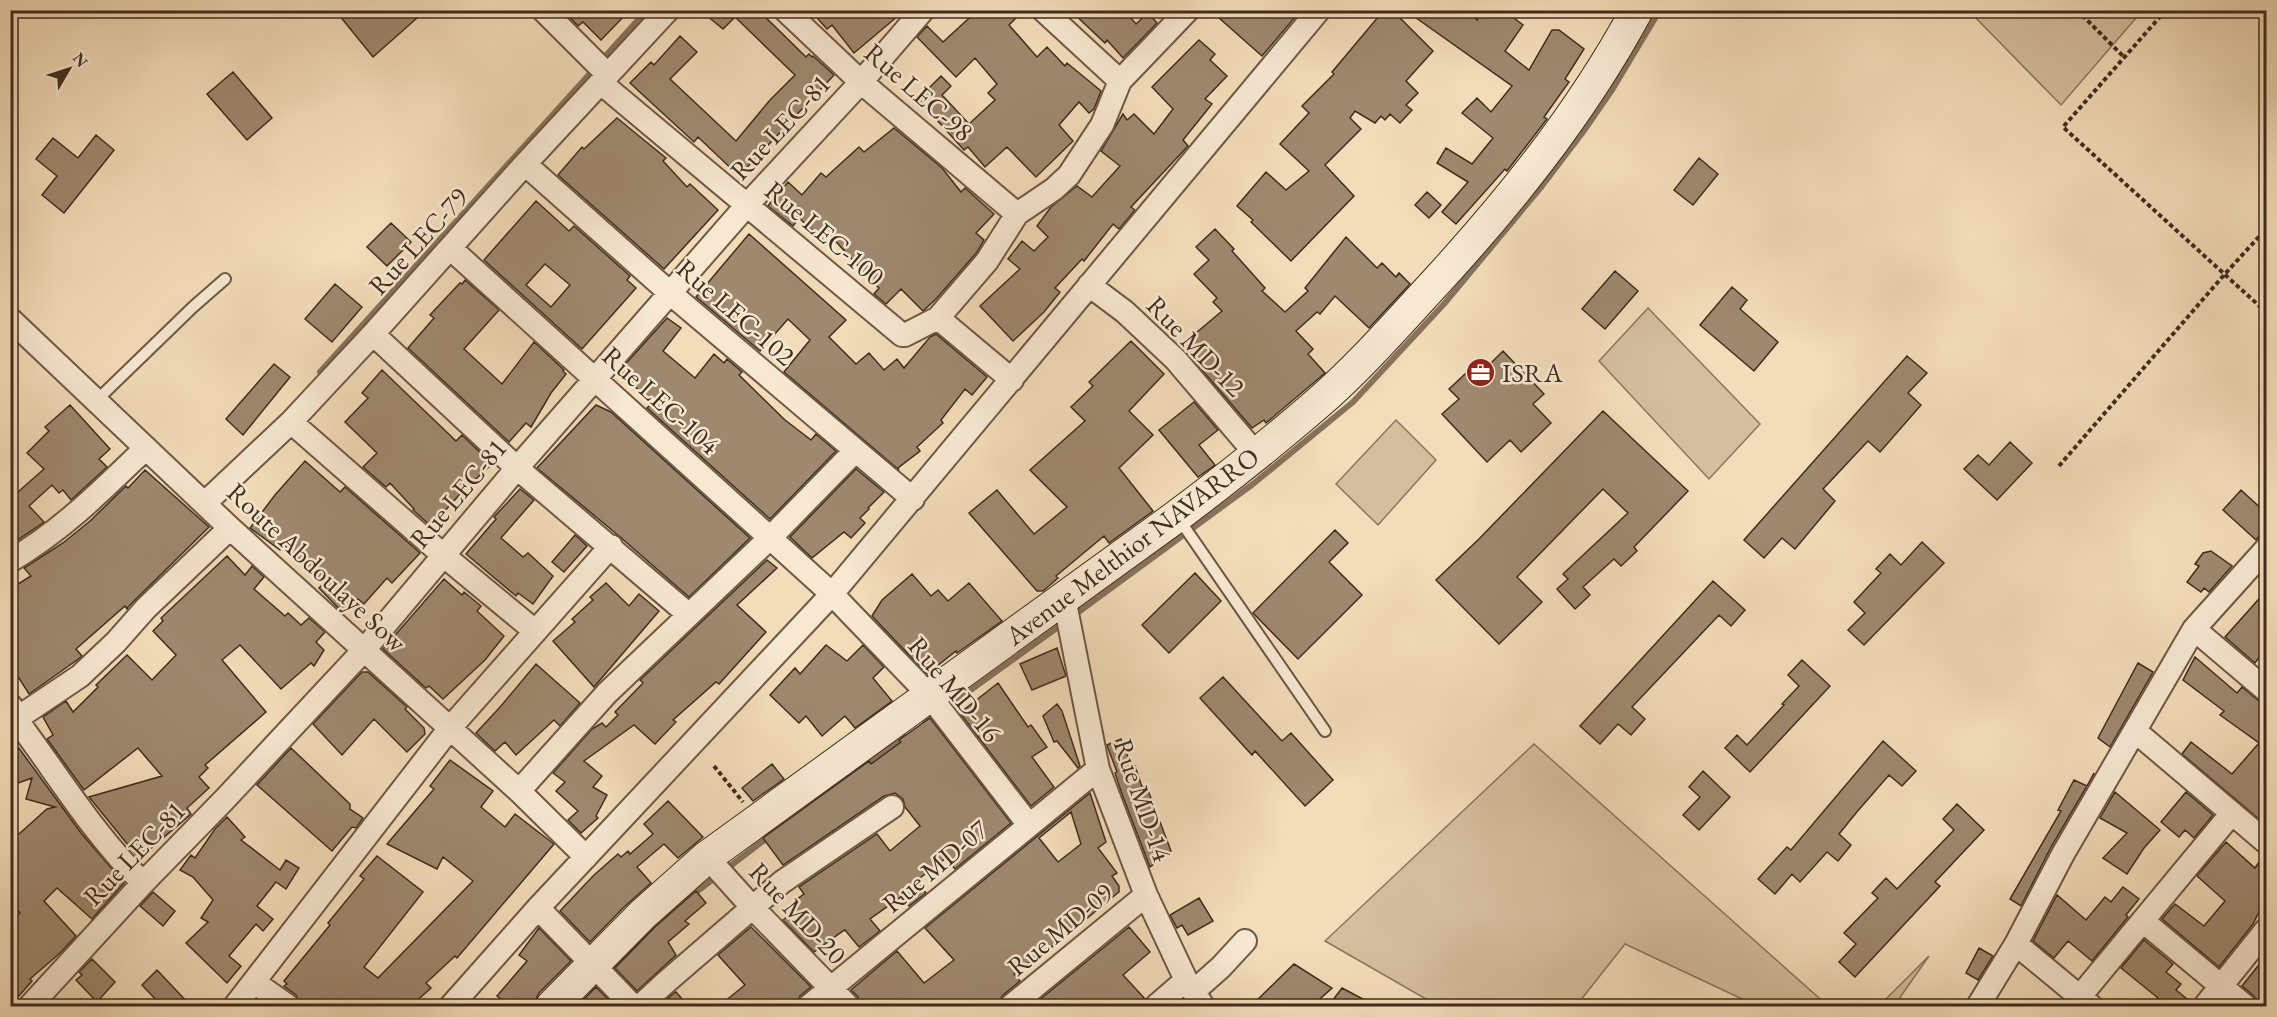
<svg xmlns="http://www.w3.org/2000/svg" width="2277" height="1017" font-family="'EB Garamond',serif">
  <rect width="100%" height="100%" fill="#f3dcb9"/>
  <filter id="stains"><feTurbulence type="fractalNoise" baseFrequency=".00333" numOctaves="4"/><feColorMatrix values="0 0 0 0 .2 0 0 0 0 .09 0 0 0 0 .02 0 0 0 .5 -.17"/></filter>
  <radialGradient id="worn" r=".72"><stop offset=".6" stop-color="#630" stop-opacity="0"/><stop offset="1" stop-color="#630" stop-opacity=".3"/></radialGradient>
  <path fill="#d5be9e" stroke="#8b755e" stroke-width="1.5" d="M1969 11H2142L2061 105Z
    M1648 308 1760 424 1709 479 1599 361Z
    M1396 420 1436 460 1378 525 1336 484Z
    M1534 744 1828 1006H1757L1625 944 1576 1006H1438L1325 941Z
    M1929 956 1894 1006H1879Z"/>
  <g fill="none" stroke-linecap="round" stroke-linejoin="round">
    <path stroke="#87725b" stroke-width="6" d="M601 61 647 10
      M320 372 595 68
      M1073 616 1253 484 1353 402 1444 304 1542 186 1583 132 1612 90 1660 10
      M925 723 1065 622
      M863 766 904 737
      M593 993 647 934 687 899 771 835"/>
  </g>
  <path fill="#9e886e" stroke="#412c1d" stroke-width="1.5" fill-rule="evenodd" d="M335 10H426L373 57Z
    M563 10H630L601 40 583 22 578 26Z
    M700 10H758L806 57 809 54 812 57 813 56 834 75 739 176 698 137 694 142 630 83 651 62 654 65 680 36 697 52 670 79 736 141 770 100 795 75 735 17 723 29Z
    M810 10H905L854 53 832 25 827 29Z
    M978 10H1024L1009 25 1037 57 1047 47 1065 66 1067 63 1101 91 1094 109 1089 113 1079 102 1059 125 1073 141 1036 177 1007 147 985 167 968 147 964 150 918 99 941 76 951 86 942 95 969 124 995 100 988 93 997 84 975 58 956 77 917 37 927 26 943 42Z
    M1070 10H1124L1136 24 1148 13 1157 23 1123 58 1107 40 1105 43Z
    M1210 10H1301L1262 56Z
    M1384 10H1392L1433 51 1406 81 1418 93 1406 105 1412 110 1400 123 1390 114 1385 120 1381 116 1375 123 1355 111 1350 118 1361 129 1325 165 1354 196 1291 261 1251 222 1253 220 1237 206 1266 172 1286 190 1309 171 1280 144 1309 113 1302 106 1334 74 1332 72Z
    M1405 10H1466L1477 20 1483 10H1503L1523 25 1505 51 1529 70 1552 30H1559L1584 49 1565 79 1569 82 1544 117 1547 119 1507 171 1505 169 1456 224 1442 212 1468 182 1437 163 1446 148 1472 164 1493 138 1462 113 1477 98 1491 112 1512 86Z
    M1199 40 1215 54 1210 60 1227 76 1205 99 1212 104 1183 140 1188 146 1131 207 1135 210 1119 229 1113 224 1084 261 1082 259 1055 288 1060 292 1044 312 1013 341 980 306 1020 269 1008 259 1022 241 1034 251 1048 237 1037 226 1051 207 1077 186 1092 197 1120 166 1101 151 1123 114 1127 120 1134 114 1154 134 1173 109 1152 87Z
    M233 72 272 118 247 140 207 94Z
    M617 118 666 158 663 161 687 187 690 184 718 210 664 269 558 175 582 147 584 149Z
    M894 128 942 168 961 192 965 188 994 214 976 233 984 240 977 252 936 299 923 311 901 289 886 304 874 294 879 288 858 268 859 267 830 235 824 241 799 218 793 226 768 206 788 182 802 195 821 173 826 177 859 147 864 152Z
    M96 135 114 150 64 213 42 195 57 176 36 159 53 138 78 158Z
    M1699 158 1718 174 1693 205 1674 190Z
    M1427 192 1441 205 1429 218 1415 205Z
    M536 201 569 231 574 226 630 276 627 280 636 288 582 349 484 260ZM545 264 570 285 551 307 526 285Z
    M391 223 411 242 387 266 367 247Z
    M1215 229 1234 249 1232 251 1265 288 1262 291 1285 312 1308 291 1305 288 1346 237 1377 268 1382 263 1396 277 1399 273 1410 284 1369 328 1335 296 1320 314 1317 312 1296 331 1313 349 1308 354 1325 373 1266 423 1264 420 1252 428 1183 348 1198 335 1196 333 1222 311 1213 302 1217 298 1194 274 1209 260 1196 247Z
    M749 234 846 320 829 337 856 364 869 353 884 370 897 359 904 368 930 337 936 334 987 377 972 395 965 389 941 420 943 423 917 447 920 451 898 468 899 470 784 372 810 340 788 319 760 351 696 297Z
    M1615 271 1638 291 1605 329 1582 309Z
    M465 280 499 310 464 349 502 384 534 342 564 370 563 371 566 374 551 393 531 427 526 423 509 442 408 348 434 318 430 315 460 283 462 284Z
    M335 284 362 307 332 342 305 319Z
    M1732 287 1747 300 1740 309 1778 342 1754 371 1700 325Z
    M667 318 681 328 663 351 695 378 714 354 724 363 727 359 742 372 739 375 785 420 811 440 816 434 836 451 770 519 647 408 651 404 620 370Z
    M1131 341 1164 374 1129 411 1153 435 1119 468 1153 511 1109 543 1104 536 1056 576 1058 578 1043 591H1037L969 513 997 490 1034 534 1067 507 1030 470 1085 421 1071 407 1093 386 1089 382Z
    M1503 351 1544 394 1533 404 1551 423 1521 452 1510 440 1487 462 1442 414 1459 399 1449 389 1479 361 1486 368Z
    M1907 356 1927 373 1908 393 1921 405 1880 452 1868 441 1823 489 1835 501 1795 549 1782 538 1764 558 1744 540Z
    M274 364 290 377 243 435 226 419Z
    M382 370 456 441 462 435 492 464 462 492 431 526 413 510 414 509 390 483 386 487 363 467 377 453 345 422 368 398 362 393Z
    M1194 402 1218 430 1199 445 1215 465 1198 477 1159 430Z
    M70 405 110 449 99 459 107 467 71 500 63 490 59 493 52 485 29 506 44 522 10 545V499L44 469 27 453 49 431 45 427Z
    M596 405 611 412 750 538 689 597 619 536 537 468Z
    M1603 411 1688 491 1634 547 1637 551 1621 566 1614 559 1583 587 1590 595 1575 609 1557 589 1568 579 1563 574 1628 513 1603 489 1517 577 1542 602 1499 644 1436 580 1479 539Z
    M2010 442 2032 463 1997 500 1964 469 1978 455 1989 465Z
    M305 461 340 492 345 487 420 553 392 583 387 578 364 604 358 599 343 613 319 588 324 583 284 545 280 550 250 528 275 495Z
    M856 469 884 492 868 508 869 509 860 518 865 523 851 538 844 532 812 558 790 537Z
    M145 470 209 527 128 607 127 609 125 606 76 649 82 656 77 660 29 694 10 664V589L31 576 24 568 63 543 90 521 126 486 128 488Z
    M520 489 534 500 501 538 523 557 528 553 553 576 533 604 518 593 516 596 466 554 496 519 494 517Z
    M2241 490 2266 513V528L2256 540 2223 510Z
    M1335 530 1348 543 1329 562 1362 595 1298 659 1253 613Z
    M575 535 587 546 564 572 552 562Z
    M1922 542 1944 563 1864 645 1848 630 1865 613 1854 602 1881 573 1876 569 1890 554 1901 565Z
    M2211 551 2232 566 2209 592 2204 588 2201 592 2187 582 2199 566 2195 564 2203 553Z
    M227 556 245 575 252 566 264 577 254 589 285 616 288 613 301 625 309 618 325 632 316 642 324 650 314 666 311 663 281 689 240 645 222 660 266 712 205 765 208 768 199 777 209 788 187 808 191 814 149 850 141 861 89 797 162 776 138 748 84 790 47 739 53 735 43 717 66 701 73 712 98 687 96 685 127 655 152 680 176 655 153 631 163 621 161 618Z
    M767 560 777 568 737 605 766 632 719 684 716 682 673 720 676 722 655 744 634 725 584 761 602 776 593 787 607 795 596 816 598 818 581 833 568 820 578 811 556 791 565 782 553 773 592 729 602 723 606 727 618 715 615 712 643 683 640 680Z
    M1195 573 1221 601 1169 653 1142 625Z
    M912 574 931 596 938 590 948 601 969 583 1002 621 957 653 956 651 927 674 872 616 882 600Z
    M444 579 462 595 464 592 481 606 477 611 504 636 485 660 443 699 429 686 426 688 383 649Z
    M1713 581 1745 610 1731 626 1719 615 1632 707 1645 719 1631 735 1618 724 1600 744 1580 726Z
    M606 583 629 606 639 594 659 611 594 687 553 641 575 622 572 619 593 600 590 597Z
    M2266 591V648L2255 663 2225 637Z
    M826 645 847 661 863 645 884 667 873 678 892 701 855 728 845 716 822 736 806 716 799 723 770 695 795 668 800 674Z
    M1057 648 1066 676 1032 690 1020 664Z
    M2195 657 2237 693 2242 687 2266 707V825L2182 754 2191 742 2232 774 2259 743 2220 715 2224 711 2183 680Z
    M1802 660 1830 686 1750 772 1725 748 1737 735 1747 745 1784 705 1782 704 1799 686 1788 675Z
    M2138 663 2153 672 2110 747 2098 738Z
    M536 664 580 703 560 726 554 720 516 755 505 742 495 751 476 733 501 706Z
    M362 672H368L407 707 405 709 424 728 425 734 407 752 374 719 342 755 313 724Z
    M1223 677 1282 741 1291 733 1333 780 1305 806 1255 751 1252 755 1200 698Z
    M998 683 1028 727 1031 725 1047 747 1032 757 1054 787 1031 806 960 713Z
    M1057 704 1062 711 1080 766 1078 768 1057 741 1054 742 1043 716Z
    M930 718 1011 823 955 869 946 858 916 881 926 893 909 906 901 897 870 919 880 931 859 947 845 930 843 931 814 952 783 920 798 908 793 902 804 894 799 887 877 834 890 851 920 826 905 807 903 799 895 793 884 796 783 865 763 838 869 761 871 764 901 742 899 740Z
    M10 736 81 833 124 883 92 919 57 888 44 901 76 936 60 953 30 979 32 981 10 1006V923L20 913 10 901V842L47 809 55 807 26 799 32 778 10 786Z
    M1121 739 1132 767 1135 766 1142 787 1146 785 1171 851 1150 867 1122 794 1115 773 1117 772 1108 748 1107 745Z
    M1883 741 1916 771 1902 786 1889 775 1856 813 1839 834 1851 845 1838 861 1827 852 1800 882 1792 874 1775 894 1758 879 1787 847 1791 850Z
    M291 748 350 804V809L363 818 356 828 352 827 332 851 257 785Z
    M450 760 493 791 481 807 505 827 515 814 554 844 457 958 455 956 426 983 431 988 411 1006H301L296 995 284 986 287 984 284 981 330 925 328 923 364 879 360 876 377 856 423 892 364 967 378 978 473 881 443 857 437 869 387 844 434 789 430 786Z
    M772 764 784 779 753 801 742 788Z
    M1703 771 1730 797 1699 830 1683 815 1700 797 1689 787Z
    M2094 773V774L2051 847 2021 906 2010 899 2061 811 2058 810 2074 780 2087 786Z
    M2115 792 2160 830 2144 848 2127 874 2103 858 2127 833 2100 818Z
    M2186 792 2213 815 2194 838 2185 830 2179 837 2161 822Z
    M1090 793 1106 842 1098 848 1117 873 1112 876 1119 886V892L1052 947 1051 946 1014 974 1020 981 1002 996 998 1006H861L858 997 851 990 897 951 924 983 954 960 925 928ZM1071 812 1081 844 1058 862 1039 838Z
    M668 801 703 837 678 858 664 844 637 867 651 883 623 908 590 942 560 911 594 875 618 854 621 857 628 851 630 854 653 834 644 824Z
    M1957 804 1984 830 1935 882 1940 886 1855 977 1839 962 1856 944 1844 933 1878 898 1872 893 1886 878 1897 889 1954 830 1943 819Z
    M227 817 245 837 241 840 280 870 286 860 299 868 286 889 276 882 257 906 273 919 263 931 256 924 229 956 241 966 227 983 186 943 208 922 201 918 213 900 193 877 180 870 191 855 195 858 215 829Z
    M2226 842 2255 868 2264 855H2266V898L2253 924 2219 967 2162 919 2175 904 2204 926 2225 901 2197 876Z
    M2123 887 2139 899 2126 915 2128 917 2092 961 2068 941 2054 958 2033 941 2057 895 2086 920 2105 897 2111 902Z
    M696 891 706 903 685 921 689 924 668 942 676 955 637 991 615 968 655 927Z
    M153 892 175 911 163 926 140 906Z
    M1199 898 1213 921 1188 935 1182 925 1177 928 1170 915Z
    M751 927 811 987 800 996 796 1006H719L745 985 718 955Z
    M1129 927 1150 952 1123 975 1145 999 1143 1006H1032Z
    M539 928 571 961 539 993 535 1001V1006H509L497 996 527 961 519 955Z
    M2144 940 2173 964 2166 972 2181 984 2176 990 2192 1003V1006H2151L2158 998 2121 968Z
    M1979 948 1993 956 1978 980 1966 973Z
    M2266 956V1006H2258L2254 996 2242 986Z
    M92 959 115 982 97 1002 76 980 82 975 79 972Z
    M1294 964 1332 988 1312 1006H1251Z
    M157 970 191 1006H162L142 985Z
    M596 987 615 1006H577Z
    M1342 988 1376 1006H1340L1333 1000Z
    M676 992 688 1006H659L674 993Z"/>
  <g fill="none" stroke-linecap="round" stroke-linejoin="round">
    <defs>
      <path id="lane" d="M96 401 193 307 225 279
        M1179 519 1325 731"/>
      <path id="street" d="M543 10 608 75
        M785 10 861 82 1017 214
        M1043 10 1120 81
        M601 83 902 335H905L938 318 987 261 1017 214 1054 189 1069 175 1102 125 1120 81 1188 10
        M525 164 670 293 913 499
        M450 248 832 594 929 695 1029 825
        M1089 285 1125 312 1176 360 1256 454
        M938 318 1012 380
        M10 319 230 528 519 791 586 857
        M373 334 517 468 688 614
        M291 422 443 555 535 631
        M205 503 291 422 373 334 525 164 668 10
        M10 561C63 530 102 490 146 448
        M1064 598 1098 769 1146 895 1186 980 1203 1006
        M2194 629 2266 690
        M11 706 16 719C58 775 93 834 143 883
        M10 723 80 676 116 642 146 608 230 528
        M2135 731 2266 842
        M519 791 607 693 771 537 855 451
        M707 857 752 907 848 1006
        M538 908 633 1006
        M2143 921 2245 1006
        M2016 944 2091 1006
        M254 982 288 1006
        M1194 991 1221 967 1245 941
        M30 1006 143 883 225 799 364 650 517 468 747 205 861 82 923 10
        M235 1006 450 728 611 546
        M451 1006 538 908 832 594 1319 10
        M640 1006 665 983 782 882 892 807
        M809 1006 1098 769
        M1011 1006 1146 895
        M1156 1006 1186 980
        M1978 1006 2016 944 2063 854 2194 629 2266 549
        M2072 1006 2232 813
        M2205 1006 2266 930"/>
      <path id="secondary" d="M552 1006 643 914 707 857 1177 516C1225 480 1273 442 1318 403 1356 370 1389 333 1423 296 1504 209 1580 116 1637 10"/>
    </defs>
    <use href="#lane" stroke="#6e5844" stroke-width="14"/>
    <use href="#street" stroke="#6e5844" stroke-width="26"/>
    <use href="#secondary" stroke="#412c1d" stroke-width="34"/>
    <path stroke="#412c1d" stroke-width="4" stroke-dasharray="4.5 3" stroke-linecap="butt" d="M2077 10 2124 57
      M2166 10 2063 127 2266 312
      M2059 466 2224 275 2266 229
      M714 766 743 802"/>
    <use href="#lane" stroke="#f7e8d2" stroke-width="10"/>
    <use href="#street" stroke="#f7e8d2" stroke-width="22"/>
    <use href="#secondary" stroke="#f7e8d2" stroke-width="32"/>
  </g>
  <defs>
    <symbol id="office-disc" viewBox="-11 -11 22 22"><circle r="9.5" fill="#8f2418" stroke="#f7e8d2"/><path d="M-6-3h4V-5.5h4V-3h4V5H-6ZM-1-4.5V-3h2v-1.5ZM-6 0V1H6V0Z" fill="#fff"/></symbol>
  </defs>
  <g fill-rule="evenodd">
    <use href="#office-disc" x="1464" y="356" width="33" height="33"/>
  </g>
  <g text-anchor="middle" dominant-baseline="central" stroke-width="5" stroke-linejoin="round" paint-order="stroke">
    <g font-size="27" fill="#412c1d" stroke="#f7e8d2">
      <text transform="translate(919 92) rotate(41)">Rue LEC-98</text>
      <text transform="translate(780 127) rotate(-47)">Rue LEC-81</text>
      <text transform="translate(825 233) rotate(40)">Rue LEC-100</text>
      <text transform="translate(418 241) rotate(-48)">Rue LEC-79</text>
      <text transform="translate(736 312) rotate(41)">Rue LEC-102</text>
      <text transform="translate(1196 346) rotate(46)">Rue MD-12</text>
      <text transform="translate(661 400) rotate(42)">Rue LEC-104</text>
      <text transform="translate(458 493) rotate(-50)">Rue LEC-81</text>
      <text transform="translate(1132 546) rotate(-37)">Avenue Melthior NAVARRO</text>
      <text transform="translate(317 567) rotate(43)">Route Abdoulaye Sow</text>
      <text transform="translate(955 689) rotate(50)">Rue MD-16</text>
      <text transform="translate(1143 800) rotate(71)">Rue MD-14</text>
      <text transform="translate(134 853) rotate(-46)">Rue LEC-81</text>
      <text transform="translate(935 866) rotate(-40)">Rue MD-07</text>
      <text transform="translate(798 913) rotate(47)">Rue MD-20</text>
      <text transform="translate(1060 929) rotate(-40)">Rue MD-09</text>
    </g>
    <g font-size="27" fill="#412c1d" stroke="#f7e8d2" text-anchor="start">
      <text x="1502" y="372">ISRA</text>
    </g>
  </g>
  <rect width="2277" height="1017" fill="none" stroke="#f3dcb9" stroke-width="36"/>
  <rect x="12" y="12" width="2253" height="993" fill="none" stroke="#412c1d" stroke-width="3"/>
  <rect x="18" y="18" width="2241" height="981" fill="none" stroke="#412c1d" stroke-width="1.5"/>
  <g transform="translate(69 69) rotate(51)" stroke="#f7e8d2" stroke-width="4.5" paint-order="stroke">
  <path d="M0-4.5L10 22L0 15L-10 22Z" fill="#412c1d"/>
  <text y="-9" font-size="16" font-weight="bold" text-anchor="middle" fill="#412c1d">N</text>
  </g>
  <rect width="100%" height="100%" filter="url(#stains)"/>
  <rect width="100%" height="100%" fill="url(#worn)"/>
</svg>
